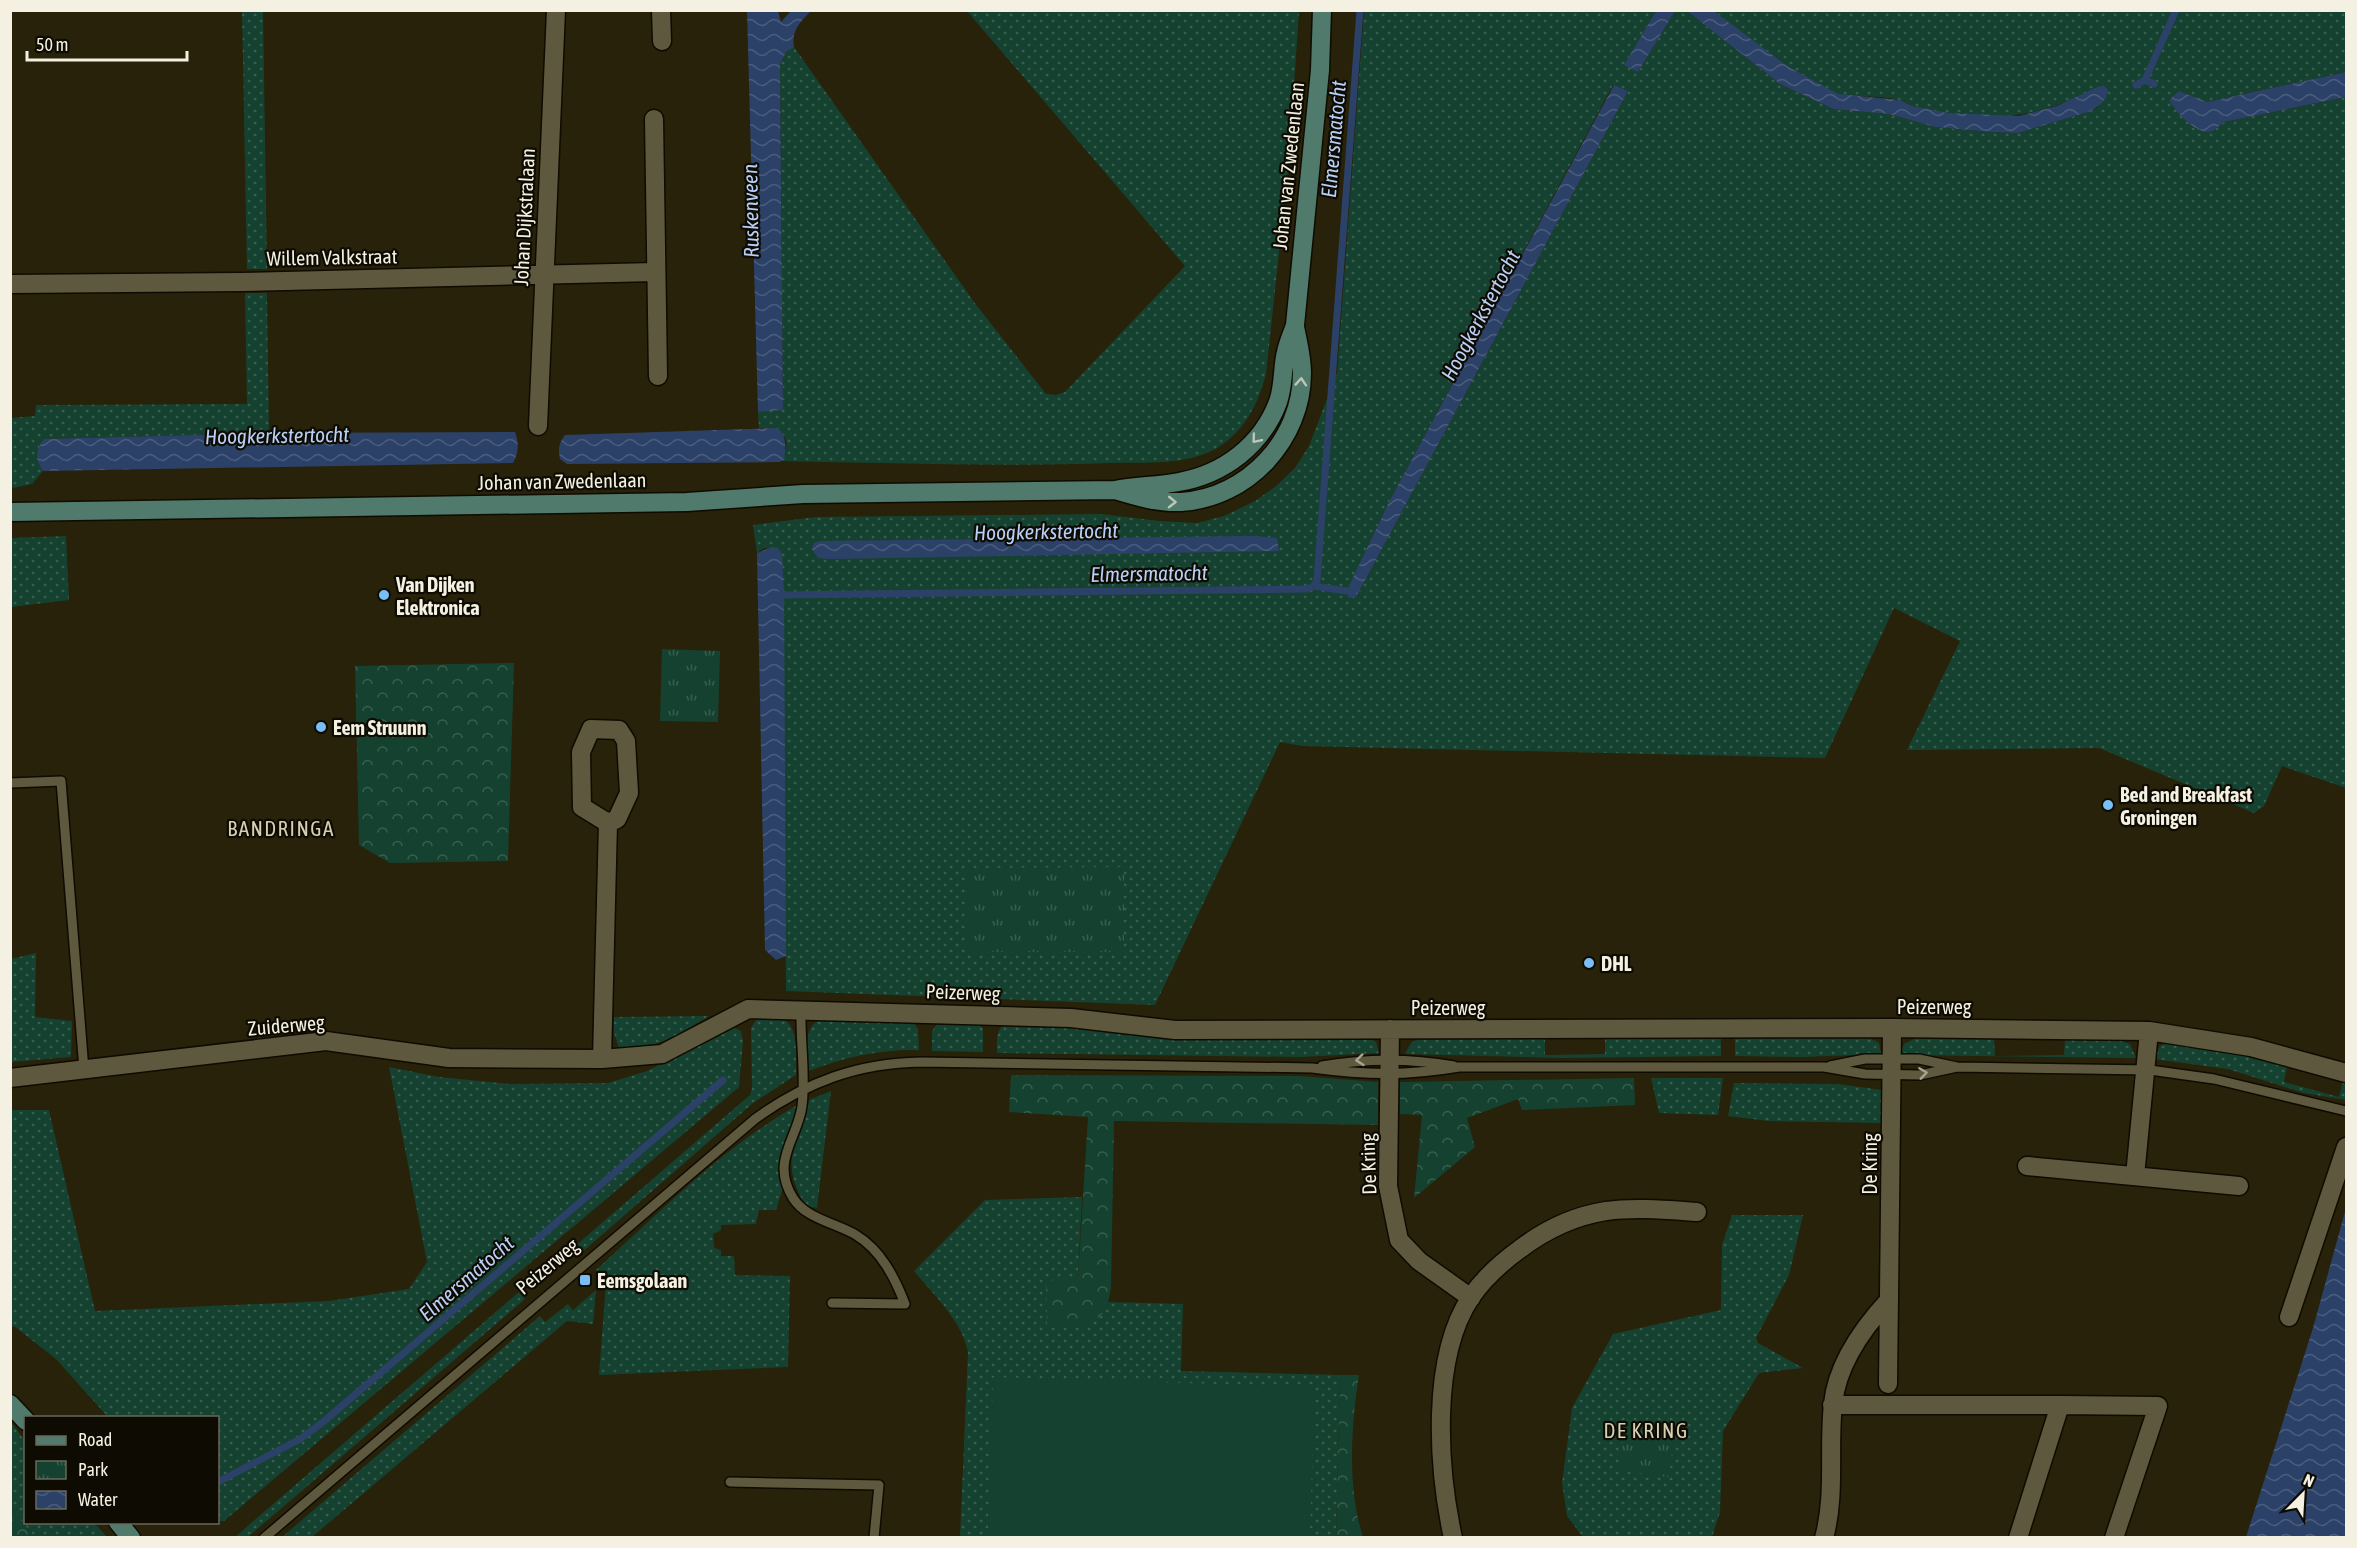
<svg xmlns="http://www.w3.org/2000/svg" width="2357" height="1548" font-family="'Asap Condensed',sans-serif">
  <defs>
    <pattern id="grass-dots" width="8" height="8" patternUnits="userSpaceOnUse" patternTransform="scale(1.5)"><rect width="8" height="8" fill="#154230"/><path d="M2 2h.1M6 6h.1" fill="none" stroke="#385e4e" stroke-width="1.8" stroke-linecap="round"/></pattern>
    <pattern id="forest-crowns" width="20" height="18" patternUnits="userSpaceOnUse" patternTransform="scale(1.5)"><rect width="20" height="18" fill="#154230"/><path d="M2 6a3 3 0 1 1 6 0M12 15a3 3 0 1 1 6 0" fill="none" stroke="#385e4e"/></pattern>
    <pattern id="park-tufts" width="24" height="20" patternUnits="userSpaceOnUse" patternTransform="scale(1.5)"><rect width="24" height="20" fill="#154230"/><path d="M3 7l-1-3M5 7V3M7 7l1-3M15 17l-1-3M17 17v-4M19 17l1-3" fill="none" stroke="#385e4e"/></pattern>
    <pattern id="water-waves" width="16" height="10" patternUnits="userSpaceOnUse" patternTransform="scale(1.5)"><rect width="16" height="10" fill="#2c4168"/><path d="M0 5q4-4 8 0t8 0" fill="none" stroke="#4b5d7d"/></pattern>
  </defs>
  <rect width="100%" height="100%" fill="#272209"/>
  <path fill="url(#grass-dots)" fill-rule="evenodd" d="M242 11H263L267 269H247Z
    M967 11H1299L1289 160 1266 374C1258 404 1245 431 1217 448 1186 466 1144 462 1110 463 1000 467 890 463 780 461 795 438 782 428 759 428L758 412 783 410 780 64 786 52 794 47 974 302 1046 394 1056 395 1065 392 1185 266Z
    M1364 11H1656L1625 64 1638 72 1675 11H1687L1780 84 1833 109 1889 114 1935 127 1992 132 2018 133 2088 112 2097 108 2107 95 2097 87C2036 121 1982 123 1915 107 1909 105 1904 101 1899 100 1875 93 1848 101 1826 90 1785 70 1750 38 1714 11H2346V72L2207 102 2179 91 2169 100 2212 131 2224 122 2346 97V788L2282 766 2264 806 2254 813 2099 748 1907 750 1960 641 1894 608 1825 758 1302 746 1280 742 1155 1005 786 991 782 555 778 548H764L757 553 753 525 816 517 1101 514 1159 521 1197 523 1224 516 1255 501 1275 487 1295 468 1309 446 1337 373ZM1613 85 1628 91 1356 597 1346 593 1391 498Z
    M245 293H267L269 433 44 439 38 462 43 471 32 484 13 488 10 483V418L35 416 36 405 247 404Z
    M66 536 69 600 11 607V538Z
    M36 953 35 1017 72 1021 71 1057 11 1062V959Z
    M709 1016C675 1036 661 1048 619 1048L614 1033V1017Z
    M778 1017C801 1022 795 1057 796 1075L753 1103 580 1254 574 1247 750 1095 752 1088 751 1028 756 1020Z
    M822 1019 913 1022 918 1029 919 1050C880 1049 845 1057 808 1071 808 1053 801 1027 822 1019Z
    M938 1023H978L983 1029V1052L932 1051V1031Z
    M1007 1023 1367 1037 1376 1042 1379 1053 1300 1057 997 1053C997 1041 995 1029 1007 1023Z
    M735 1028 741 1031 743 1041 739 1087 224 1521H218V1418L108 1417 56 1359 14 1326 11 1327 10 1110H49L95 1311 329 1301 409 1289 427 1262 389 1067 439 1077 511 1084 608 1083 647 1071Z
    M1605 1036 1721 1037V1056L1563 1058 1405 1054 1411 1043 1422 1037H1545V1055L1605 1054Z
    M1735 1037H1868L1879 1043 1881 1054 1803 1057 1735 1056Z
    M1916 1038H1994L1995 1056 2064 1055 2065 1038 2116 1039 2130 1044 2136 1058 1899 1055 1904 1044Z
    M2171 1042 2238 1053 2287 1067 2284 1082 2339 1097 2343 1081 2346 1083V1100L2304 1093 2228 1069 2154 1059 2160 1046Z
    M1651 1078H1723L1718 1115 1659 1113Z
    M1734 1083 1838 1084 1882 1090V1123L1769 1121 1728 1116Z
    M831 1091 817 1208 806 1206C777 1159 799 1144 809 1100Z
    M796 1106 793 1122 781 1154 782 1191 776 1210H759L756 1224 721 1225V1230L713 1234 714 1248 721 1250V1256H734L735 1275 790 1276 788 1367 599 1375 606 1283 596 1270C660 1212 721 1149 796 1106Z
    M1082 1197 1078 1279 1107 1307 1108 1302 1183 1304 1181 1371 1340 1375 1336 1537H960L968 1352C962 1321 934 1295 914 1271L985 1200Z
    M1732 1215H1803L1789 1275 1756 1338 1758 1343 1803 1368 1759 1373 1723 1431 1720 1512 1712 1537H1583L1567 1516 1562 1483 1572 1408 1613 1334 1721 1310 1722 1245Z
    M596 1290 593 1324 567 1321 312 1537H282L540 1316 545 1322 568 1304 573 1310Z
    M519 1292 525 1299 248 1537H235Z
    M10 1421 25 1441 26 1522 94 1523 107 1537H35L11 1509Z"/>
  <path fill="url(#forest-crowns)" d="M514 663 508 861 390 863 359 845 355 666Z
    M1011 1075 1299 1076 1378 1082V1125L1114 1121 1111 1287C1110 1293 1109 1300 1107 1306 1099 1327 1066 1329 1047 1324L1046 1281 1078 1278 1088 1117 1009 1112Z
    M1634 1078 1635 1105 1522 1110 1518 1099 1467 1118 1475 1147 1414 1198 1422 1115 1400 1114V1082Z
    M1340 1375H1359C1351 1427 1347 1487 1363 1537H1336Z
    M11 1509 35 1537H11Z"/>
  <path fill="url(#park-tufts)" d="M662 649 720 651 718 722 660 721Z
    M1124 867V952H967L966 868Z
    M1625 1420 1675 1426 1669 1477 1619 1471Z"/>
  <path fill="#154230" d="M993 1377 1314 1387 1310 1537H988Z"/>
  <path fill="url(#water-waves)" d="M747 11H778L781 22 791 11H811C800 22 791 31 794 47L786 52 780 64 783 410 758 412Z
    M1656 11H1675L1638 72 1624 65Z
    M1687 11H1714L1787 66 1838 94 1900 100 1912 106 1948 113 2019 116 2057 106 2097 87 2104 86 2108 90C2107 101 2097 108 2088 112L2018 133 1992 132 1935 127 1889 114 1833 109 1780 84Z
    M2346 72V97L2224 122C2220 125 2216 129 2212 131 2196 136 2176 111 2169 100L2179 91 2207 102Z
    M1614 85 1628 91 1356 597 1349 598 1346 592 1391 498Z
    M777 428C787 435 786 448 784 459L780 462 567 464 560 459C558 448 559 443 565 435Z
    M515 432C519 443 519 452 513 463L43 471C35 459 35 451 44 439L269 433Z
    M1254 536 1277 538 1279 551 830 559 818 558 812 549 814 543 820 541Z
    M772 547 778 548 782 554 784 596 786 956 776 960 765 950 757 553Z
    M2346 1208V1537H2246L2313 1328Z"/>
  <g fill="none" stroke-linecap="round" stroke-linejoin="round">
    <path stroke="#2c4168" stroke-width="7" d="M2145 80 2176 10
      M2136 85 2145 80 2154 84
      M1314 586 1353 592
      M775 595 1307 589 1314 586 1317 580 1360 10
      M218 1482 300 1439 323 1422 723 1080"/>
    <defs>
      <path id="lane" d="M10 783 61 781 84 1070
        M801 1009C800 1041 806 1075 802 1106 798 1138 770 1161 793 1198 806 1219 836 1223 856 1235 881 1250 895 1278 905 1304L832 1303
        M1322 1066C1368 1058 1409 1058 1454 1066
        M1830 1066 1865 1059H1919L1957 1067 2150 1070 2214 1079 2346 1111
        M730 1482 879 1485 874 1538
        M264 1538 755 1119C806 1082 858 1063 921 1062L1312 1068C1365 1075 1407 1076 1459 1067H1824L1865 1074 1920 1075 1957 1067"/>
      <path id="street" d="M661 10 662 41
        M654 119 658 376
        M10 284 241 282 655 272
        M538 426 556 10
        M591 729 619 730 626 741 629 793 617 819 608 823 582 807 581 752Z
        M1390 1029 1388 1186 1399 1240 1419 1261 1471 1298
        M602 1059 608 823
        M10 1078 326 1041 449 1058 602 1059 662 1054 748 1009 1071 1018 1175 1030 1892 1028 2149 1031 2251 1047 2346 1073
        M2027 1166 2239 1186
        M2135 1176 2149 1031
        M2289 1317 2346 1147
        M1888 1384 1892 1028
        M1832 1405H2060
        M1453 1538C1438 1469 1430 1358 1471 1297 1484 1278 1502 1262 1520 1249 1545 1230 1574 1216 1606 1211 1636 1207 1667 1210 1697 1212
        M1824 1538C1836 1494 1828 1448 1833 1404 1837 1364 1863 1328 1889 1300
        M2018 1538 2060 1405 2158 1406 2114 1538"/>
      <path id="secondary" d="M1118 491C1138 497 1159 503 1181 502 1248 498 1302 439 1302 373 1302 357 1298 342 1295 327
        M10 512 687 502 803 494 1115 490C1136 486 1157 486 1179 482 1224 474 1262 445 1278 402 1284 385 1282 368 1286 352 1288 343 1292 334 1295 325L1320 70 1322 10
        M10 1404 26 1421
        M118 1522 131 1538"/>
    </defs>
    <use href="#lane" stroke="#100b00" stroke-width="12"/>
    <use href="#street" stroke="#100b00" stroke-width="21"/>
    <use href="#secondary" stroke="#100b00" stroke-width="21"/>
    <use href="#lane" stroke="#5e593e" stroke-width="9"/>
    <use href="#street" stroke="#5e593e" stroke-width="18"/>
    <use href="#secondary" stroke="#4f7a6c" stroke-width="18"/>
  </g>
  <defs><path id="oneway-chevron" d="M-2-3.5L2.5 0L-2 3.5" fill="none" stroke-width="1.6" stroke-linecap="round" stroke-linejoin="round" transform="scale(1.5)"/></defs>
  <g stroke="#bac7b9">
    <use href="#oneway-chevron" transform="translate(1301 382) rotate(-86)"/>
    <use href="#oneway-chevron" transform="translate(1256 439) rotate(130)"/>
    <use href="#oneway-chevron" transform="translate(1172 502) rotate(1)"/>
  </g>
  <g stroke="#a9a590">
    <use href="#oneway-chevron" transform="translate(1360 1060) rotate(174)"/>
    <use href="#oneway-chevron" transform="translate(1923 1073) rotate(-8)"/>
  </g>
  <g fill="#7abef8" stroke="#0e0b03" stroke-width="2">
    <circle cx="384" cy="595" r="6"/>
    <circle cx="321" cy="727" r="6"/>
    <circle cx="2108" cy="805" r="6"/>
    <circle cx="1589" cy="963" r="6"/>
    <rect x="579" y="1274" width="12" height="12" rx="3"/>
  </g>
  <g text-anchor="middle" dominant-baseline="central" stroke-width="4.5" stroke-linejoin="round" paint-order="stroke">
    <g font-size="20" fill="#f4f1e2" stroke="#0e0b03">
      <text transform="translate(1288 166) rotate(-84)">Johan van Zwedenlaan</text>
      <text transform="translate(524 217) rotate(-87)">Johan Dijkstralaan</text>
      <text transform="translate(332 257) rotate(-1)">Willem Valkstraat</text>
      <text transform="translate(562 481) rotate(-1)">Johan van Zwedenlaan</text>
      <text transform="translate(963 992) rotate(2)">Peizerweg</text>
      <text x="1934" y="1006">Peizerweg</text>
      <text x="1448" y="1007">Peizerweg</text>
      <text transform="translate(286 1025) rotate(-5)">Zuiderweg</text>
      <text transform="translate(1368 1164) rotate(-92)">De Kring</text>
      <text transform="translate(1869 1164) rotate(-90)">De Kring</text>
      <text transform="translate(547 1266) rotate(-40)">Peizerweg</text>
    </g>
    <g font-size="20" font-weight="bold" fill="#f4f1e2" stroke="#0e0b03" text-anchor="start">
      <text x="396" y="584">Van Dijken<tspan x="396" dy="23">Elektronica</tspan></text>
      <text x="333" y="727">Eem Struunn</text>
      <text x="2120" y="794">Bed and Breakfast<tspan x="2120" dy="23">Groningen</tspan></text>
      <text x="1601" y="963">DHL</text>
      <text x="597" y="1280">Eemsgolaan</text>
    </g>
    <g font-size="21" font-style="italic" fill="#b8cff7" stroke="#0e0b03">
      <text transform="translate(1333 139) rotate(-85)">Elmersmatocht</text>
      <text transform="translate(750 211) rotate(-91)">Ruskenveen</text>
      <text transform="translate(1480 315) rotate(-62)">Hoogkerkstertocht</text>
      <text transform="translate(277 435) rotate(-1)">Hoogkerkstertocht</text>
      <text transform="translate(1046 531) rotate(-1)">Hoogkerkstertocht</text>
      <text transform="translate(1149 573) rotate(-1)">Elmersmatocht</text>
      <text transform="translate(466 1278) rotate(-41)">Elmersmatocht</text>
    </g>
    <g font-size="21" letter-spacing="1.5" fill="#d6d0b2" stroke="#0e0b03">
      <text x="281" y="828">BANDRINGA</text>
      <text x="1646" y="1430">DE KRING</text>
    </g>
  </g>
  <rect width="2357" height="1548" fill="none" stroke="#f4f1e2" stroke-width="24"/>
  <rect x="24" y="1416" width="195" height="108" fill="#0e0b03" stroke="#6a675c" stroke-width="1.5"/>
  <rect x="36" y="1436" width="30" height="9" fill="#4f7a6c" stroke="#6a675c" stroke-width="1.5"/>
  <text x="78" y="1446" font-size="18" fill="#f4f1e2">Road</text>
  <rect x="36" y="1461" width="30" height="18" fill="url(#park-tufts)" stroke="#6a675c" stroke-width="1.5"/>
  <text x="78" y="1476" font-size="18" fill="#f4f1e2">Park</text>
  <rect x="36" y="1491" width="30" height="18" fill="url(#water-waves)" stroke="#6a675c" stroke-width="1.5"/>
  <text x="78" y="1506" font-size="18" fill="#f4f1e2">Water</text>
  <g transform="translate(2303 1494) rotate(24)" stroke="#0e0b03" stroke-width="4.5" paint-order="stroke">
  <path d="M0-4.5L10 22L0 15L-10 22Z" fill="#f4f1e2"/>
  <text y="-9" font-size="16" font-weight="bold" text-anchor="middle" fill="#f4f1e2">N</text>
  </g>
  <path d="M27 51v9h160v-9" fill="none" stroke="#f4f1e2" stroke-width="3"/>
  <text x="36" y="51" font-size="18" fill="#f4f1e2" stroke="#0e0b03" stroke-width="4.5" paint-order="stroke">50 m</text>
</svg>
